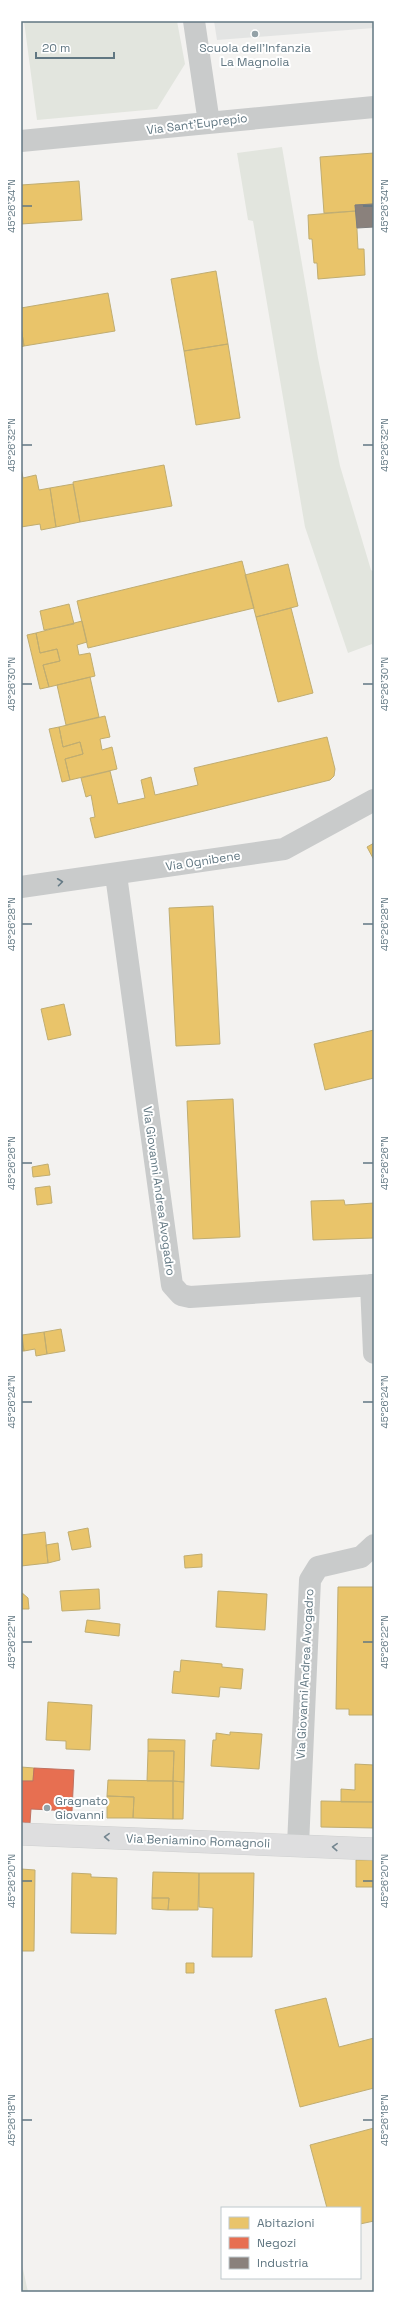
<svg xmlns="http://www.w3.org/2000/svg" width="395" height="2313" font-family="'Space Grotesk',sans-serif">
  <rect width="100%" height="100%" fill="#f3f2f0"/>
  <path fill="#e3e4e3" d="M214 21H374V28L217 40Z"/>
  <path fill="#e2e5de" d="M24 21H177L185 64 157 109 37 120Z
    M282 147 318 358 340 466 371 570 374 572V648L372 644 348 653 305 527 253 221 248 220 237 153Z
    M21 2260 28 2292H21Z"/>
  <path fill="#e9c46a" stroke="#c0ad71" d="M374 153V204L355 205 356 211 324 213 320 157Z
    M79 181 82 220 21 224V185Z
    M356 211 358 249H364L365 275 318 279 317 263H314L312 239H309L308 215Z
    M216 271 228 344 184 351 171 279Z
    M108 293 115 331 24 346 21 327V308Z
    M21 327 24 346 21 347Z
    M228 344 240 418 196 425 184 351Z
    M164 465 172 506 80 522 73 482Z
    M21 468 23 478 36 475 39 490 50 488 56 527 41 530 40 524 21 527Z
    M73 484 80 522 56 527 50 488Z
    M242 561 254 608 88 648 77 601Z
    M288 564 298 606 256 617 245 575Z
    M69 604 74 624 44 630 40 611Z
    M291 608 313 693 278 702 256 617Z
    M82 621 87 642 77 645 79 655 90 653 95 676 49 687 43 665 60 661 57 649 40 653 36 633Z
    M36 633 40 653 57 649 60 661 43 665 49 687 40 689 27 635Z
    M90 677 99 717 66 725 57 685Z
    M105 716 110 737 100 739 102 750 112 747 117 769 70 780 65 759 83 754 80 742 63 747 59 727Z
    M59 727 63 747 80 742 83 754 65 759 70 780 62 782 49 729Z
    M327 737 335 769 334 776 330 780 95 838 90 818 95 817 91 795 86 797 81 778 110 771 118 804 145 798 141 780 151 777 155 795 198 785 194 768Z
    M374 843V860L367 847Z
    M213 906 220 1044 176 1046 169 908Z
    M64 1004 71 1035 48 1040 41 1009Z
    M374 1030V1078L325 1090 314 1044Z
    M233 1099 240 1237 193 1239 187 1101Z
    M48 1164 50 1175 33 1177 32 1167Z
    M50 1186 52 1203 37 1205 35 1188Z
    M344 1200 345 1205 374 1203V1238L313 1240 311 1201Z
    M61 1329 65 1351 47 1354 44 1332Z
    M44 1332 47 1354 36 1356 35 1349 24 1351 22 1335Z
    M21 1335 24 1351H21Z
    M88 1528 91 1547 72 1550 68 1532Z
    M45 1532 48 1563 21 1566V1535Z
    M58 1543 60 1560 48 1563 46 1545Z
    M202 1554V1567L185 1568 184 1556Z
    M338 1587H374V1715H349V1709H336Z
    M99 1589 100 1609 62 1611 60 1591Z
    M218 1591 267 1594 265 1630 216 1627Z
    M21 1592 28 1598 29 1609H21Z
    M87 1620 120 1624 119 1636 85 1632Z
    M181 1660 222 1664V1667L243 1669 241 1689 220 1687 219 1697 172 1693 174 1671 180 1672Z
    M48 1702 92 1705 90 1750 66 1749V1741L46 1740Z
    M230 1732 262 1734 259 1769 211 1766 213 1740H216V1733L230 1735Z
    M148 1739 185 1740 184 1782 173 1781 174 1751H148Z
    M148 1751H174L173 1781H147Z
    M355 1764 374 1765V1802H341V1789L355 1790Z
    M21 1767 34 1768 33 1781H21Z
    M108 1780 173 1781V1819L133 1818 134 1797 107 1796Z
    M173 1781 184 1782 183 1819H173Z
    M107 1796 134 1797 133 1818H107Z
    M321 1801 374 1802V1828L321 1827Z
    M356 1860H374V1887H356Z
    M21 1869 35 1870 34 1951H21Z
    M153 1872 199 1873 198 1910H168L169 1898H152Z
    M72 1873 91 1874V1877L117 1878 116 1934 71 1933Z
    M199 1873H254L252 1957H212L213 1908 199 1907Z
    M152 1898H169L168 1910 152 1909Z
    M186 1963H194V1973H186Z
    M326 1998 339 2047 374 2038V2088L300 2107 275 2010Z
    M374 2128V2221L360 2224V2208H327L310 2145Z"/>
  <path fill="#e76f51" stroke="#bf7160" d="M34 1768 74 1770 72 1811 31 1809 30 1823 21 1822V1781H33Z"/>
  <path fill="#8a817c" stroke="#7e7e7e" d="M374 204V227L357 228 355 205Z"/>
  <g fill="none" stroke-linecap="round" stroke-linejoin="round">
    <defs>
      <path id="secondary" d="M21 1834 374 1849"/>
    </defs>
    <use href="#secondary" stroke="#cfd0d0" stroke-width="23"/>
    <path stroke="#c9cbcb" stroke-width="22" d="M194 21 209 123
      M21 141 374 107
      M116 875 172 1285 181 1295 190 1297 374 1285
      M21 887 284 849 374 800
      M371 1285 374 1353
      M298 1845 310 1580 318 1567 361 1557 374 1545"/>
    <use href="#secondary" stroke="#dededf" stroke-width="22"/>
  </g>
  <defs><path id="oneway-chevron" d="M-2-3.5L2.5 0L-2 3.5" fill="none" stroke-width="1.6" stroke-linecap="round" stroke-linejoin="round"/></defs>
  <use stroke="#667b86" href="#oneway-chevron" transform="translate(60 882) rotate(-7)"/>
  <g stroke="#748690">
    <use href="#oneway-chevron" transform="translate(107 1837) rotate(-178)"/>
    <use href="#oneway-chevron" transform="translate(335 1847) rotate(-177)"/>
  </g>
  <path fill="none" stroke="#617782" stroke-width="1.5" d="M22 206H32M363 206H373M22 445H32M363 445H373M22 684H32M363 684H373M22 924H32M363 924H373M22 1163H32M363 1163H373M22 1402H32M363 1402H373M22 1642H32M363 1642H373M22 1881H32M363 1881H373M22 2120H32M363 2120H373"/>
  <g fill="#94a2a8" stroke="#fff" stroke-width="1.5">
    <circle cx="255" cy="34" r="4"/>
    <circle cx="47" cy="1808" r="4"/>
  </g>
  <g text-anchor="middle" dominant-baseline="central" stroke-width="4" stroke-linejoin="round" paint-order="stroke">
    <g font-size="12" fill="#617782" stroke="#fff">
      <text x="255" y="48">Scuola dell'Infanzia<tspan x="255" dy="14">La Magnolia</tspan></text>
      <text x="55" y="1801" text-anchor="start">Gragnato<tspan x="55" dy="14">Giovanni</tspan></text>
    </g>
    <g font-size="12" fill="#617782" stroke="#fff">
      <text transform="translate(197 124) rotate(-7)">Via Sant'Euprepio</text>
      <text transform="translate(203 861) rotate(-9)">Via Ognibene</text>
      <text transform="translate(159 1191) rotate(82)">Via Giovanni Andrea Avogadro</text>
      <text transform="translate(305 1674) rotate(-87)">Via Giovanni Andrea Avogadro</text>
      <text transform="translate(198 1841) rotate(2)">Via Beniamino Romagnoli</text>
    </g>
  </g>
  <rect width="395" height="2313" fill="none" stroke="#ffffff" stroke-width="44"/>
  <rect x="221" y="2207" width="140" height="72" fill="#ffffff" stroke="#c0c9cd"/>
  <rect x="229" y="2217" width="20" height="12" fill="#e9c46a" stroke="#c0c9cd"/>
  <text x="257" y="2227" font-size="12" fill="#617782">Abitazioni</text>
  <rect x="229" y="2237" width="20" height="12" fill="#e76f51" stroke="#c0c9cd"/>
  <text x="257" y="2247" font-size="12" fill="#617782">Negozi</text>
  <rect x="229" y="2257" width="20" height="12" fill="#8a817c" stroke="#c0c9cd"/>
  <text x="257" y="2267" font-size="12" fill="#617782">Industria</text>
  <path d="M36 52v6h78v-6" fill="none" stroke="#617782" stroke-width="2"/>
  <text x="42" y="52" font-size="12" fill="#617782" stroke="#ffffff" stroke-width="3" paint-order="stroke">20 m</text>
  <rect x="22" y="22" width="351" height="2269" fill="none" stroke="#617782" stroke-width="1.5"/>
  <g font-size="10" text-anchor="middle" fill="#617782">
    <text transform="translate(11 206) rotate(-90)" y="4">45°26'34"N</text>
    <text transform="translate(384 206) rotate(-90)" y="4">45°26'34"N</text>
    <text transform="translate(11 445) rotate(-90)" y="4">45°26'32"N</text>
    <text transform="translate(384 445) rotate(-90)" y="4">45°26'32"N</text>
    <text transform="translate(11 684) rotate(-90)" y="4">45°26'30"N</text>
    <text transform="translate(384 684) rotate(-90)" y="4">45°26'30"N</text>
    <text transform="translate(11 924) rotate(-90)" y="4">45°26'28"N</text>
    <text transform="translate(384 924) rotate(-90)" y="4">45°26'28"N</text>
    <text transform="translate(11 1163) rotate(-90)" y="4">45°26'26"N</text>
    <text transform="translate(384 1163) rotate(-90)" y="4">45°26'26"N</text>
    <text transform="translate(11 1402) rotate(-90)" y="4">45°26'24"N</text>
    <text transform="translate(384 1402) rotate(-90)" y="4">45°26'24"N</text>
    <text transform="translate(11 1642) rotate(-90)" y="4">45°26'22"N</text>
    <text transform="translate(384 1642) rotate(-90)" y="4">45°26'22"N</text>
    <text transform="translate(11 1881) rotate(-90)" y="4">45°26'20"N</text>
    <text transform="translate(384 1881) rotate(-90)" y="4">45°26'20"N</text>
    <text transform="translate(11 2120) rotate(-90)" y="4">45°26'18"N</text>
    <text transform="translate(384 2120) rotate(-90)" y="4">45°26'18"N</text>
  </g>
</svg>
